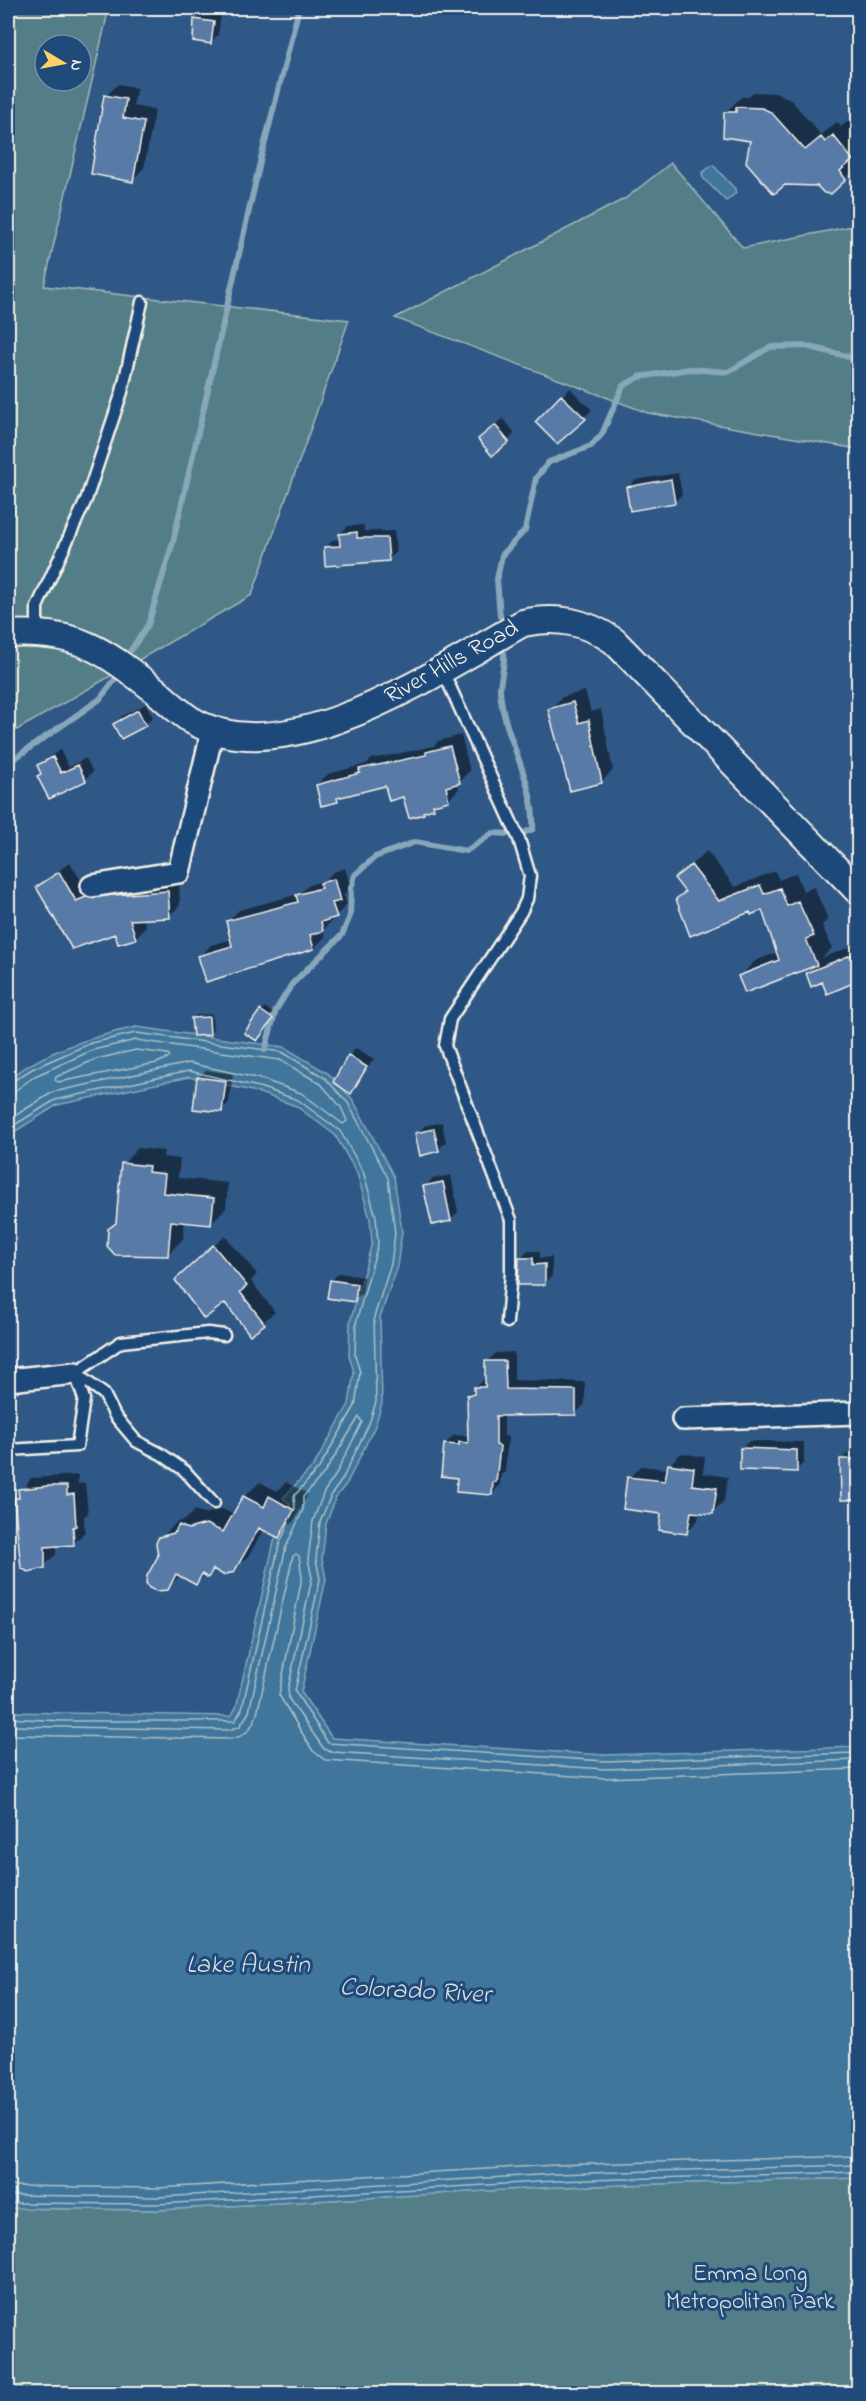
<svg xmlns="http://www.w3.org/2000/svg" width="866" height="2401" font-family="'Indie Flower',sans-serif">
  <rect width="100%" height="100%" fill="#305887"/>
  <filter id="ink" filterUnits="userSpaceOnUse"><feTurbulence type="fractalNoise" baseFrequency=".0167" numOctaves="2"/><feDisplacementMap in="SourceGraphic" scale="12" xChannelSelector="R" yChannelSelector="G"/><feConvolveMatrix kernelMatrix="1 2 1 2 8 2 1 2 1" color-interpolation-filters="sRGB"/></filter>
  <g filter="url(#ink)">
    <path fill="#537e87" stroke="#a4b8b8" stroke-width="1.5" fill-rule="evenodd" d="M8 8H109L44 286 349 320 252 595 8 735ZM45 45H81V81H45Z
      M671 163 743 248 858 225V449L648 413 395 318 626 198Z
      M858 2178V2393L8 2394V2208L158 2210 556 2187Z"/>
    <path fill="#3f769b" stroke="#87a7ba" stroke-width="1.5" d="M713 165 735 189 736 193 726 201 703 178 702 173Z
      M136 1027 284 1047 329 1074 353 1100 394 1177 402 1232 397 1266 380 1318 382 1403 375 1426 347 1483 336 1497 326 1524 322 1559 326 1579 301 1692 332 1738 605 1755 858 1747V2178L556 2187 158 2210 8 2208V1712L231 1716 236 1708 274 1542 290 1504 283 1498 314 1465 349 1404 354 1372 349 1356 350 1322 372 1243 370 1219 357 1173 335 1135 296 1106 257 1092 189 1077 57 1105 8 1136V1079C46 1051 90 1037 136 1027Z"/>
    <path fill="#0007" d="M203 12 221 15 218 35 210 42 195 20Z
      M118 84 137 88 133 106 155 110 144 168 132 180 106 96Z
      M753 92 778 93 792 101 821 135 837 122 841 127 849 120 858 132V153L855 156 858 165 845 179 752 140 726 112 741 97H748Z
      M570 388 592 410 557 442 537 422Z
      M503 418 515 433 508 441 487 431Z
      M678 473 682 494 675 502 628 487 635 480Z
      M364 525V531H394L396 552 388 559 325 548 333 540 341 539 340 534 348 526Z
      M585 691 591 712 601 709 613 770 601 782 550 709 562 697Z
      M146 704 153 717 145 725 114 724 122 716Z
      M461 735 470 771 458 782 459 789 448 800 439 802 433 808 423 813 404 796 386 784 343 795 338 800 322 804 317 785 328 774 366 764 372 759 434 746 438 741Z
      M60 750 69 767 86 758 93 772 85 779 50 797 38 765Z
      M707 851 735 887 775 871 779 880 796 873 803 891 814 887 828 919 822 925 832 948 822 958 858 944V979L828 992 823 980 808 973 818 963 746 991 740 976 755 961 778 952 763 908 750 911 686 891 676 878Z
      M70 862 87 891 179 881 180 905 169 916 143 918 146 927 135 938 116 932 38 887Z
      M345 868 351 888 344 895 347 904 323 930 325 937 314 948 200 957 211 945 232 939 228 921 239 910 299 894 309 885 325 880 333 872Z
      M265 1007 275 1015 260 1036 247 1032Z
      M212 1014 213 1030 210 1033 193 1019 196 1015Z
      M356 1048 374 1059 351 1092 349 1056Z
      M206 1070 233 1074 229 1102 222 1110 198 1078Z
      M442 1122 446 1142 438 1150 417 1134 424 1126Z
      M138 1148 164 1151 163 1157 180 1159 178 1178 228 1183 226 1208 211 1223 185 1221 183 1239 167 1255 117 1222 123 1164Z
      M451 1175 458 1212 450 1220 425 1187 432 1179Z
      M225 1236 257 1274 251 1281 275 1312 250 1333 225 1301 188 1270Z
      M528 1251H540V1258L552 1257V1276L545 1283 520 1259Z
      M339 1273 364 1277 362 1293 354 1300 331 1281Z
      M514 1352V1380L585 1382V1404L576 1413 504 1414V1436L508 1437 505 1472 501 1475 500 1485 491 1494 459 1477 445 1444 454 1435 466 1436 469 1434V1395L485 1378 486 1362 496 1353Z
      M749 1441 804 1442V1463L796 1470 741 1449Z
      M858 1443V1498L842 1499 841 1460Z
      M681 1453 705 1457 703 1473 728 1477 724 1501 713 1512 700 1511 698 1520 686 1532 663 1513 629 1478 641 1466 669 1469V1465Z
      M78 1475V1484L85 1483 88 1513 84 1517 85 1532 73 1544 56 1545V1554L44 1566 16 1499 31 1478Z
      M260 1482 277 1491 286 1482 308 1494 294 1521 279 1536 264 1529 249 1555 233 1571 215 1568 195 1583 181 1575 167 1588 160 1556 161 1538 177 1522 185 1520 195 1510 204 1514 222 1509 235 1515 244 1497Z"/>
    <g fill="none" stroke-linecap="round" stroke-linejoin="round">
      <path stroke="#acc0c9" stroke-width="1.5" d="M136 1050 168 1054 170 1057 157 1063 58 1082 55 1080 56 1077 96 1059Z
        M8 1084 32 1069 91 1043 136 1033 282 1052 325 1078 348 1103 388 1178 395 1233 391 1264 374 1317 376 1402 369 1424 342 1480 331 1495 320 1522 316 1559 320 1579 295 1691 328 1743 605 1761 858 1753
        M8 1091 16 1090 35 1076 93 1050 136 1040 280 1060 321 1084 341 1107 347 1121 343 1124 301 1093 261 1079 189 1063 53 1092 8 1120
        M8 1129 55 1100 189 1071 259 1087 298 1100 340 1131 363 1171 376 1217 378 1244 356 1323 355 1355 360 1372 355 1406 319 1468 294 1496 295 1509
        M8 1718 62 1721H235L242 1709 279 1545 289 1523
        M8 1726 230 1730 240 1726 249 1712 286 1547 303 1510V1497L325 1472 359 1417 362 1422 335 1476 324 1492 313 1521 308 1559 312 1578 288 1689 289 1699 324 1749 332 1752 605 1769 858 1760
        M8 1735 230 1739C246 1737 252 1728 257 1714L293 1556 296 1554 299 1556 302 1577 279 1695 313 1751 325 1760 605 1778 858 1769
        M8 2186 157 2188 555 2165 858 2156
        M8 2195 158 2197 555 2174 858 2165
        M8 2203 158 2204 555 2181 858 2172"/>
      <path stroke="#87a7ba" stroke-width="6" d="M500 616 497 579 502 555 525 530 536 478 549 462 591 446 602 434 623 386 639 377 690 369 728 372 770 347 806 346 858 359
        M131 650 148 625 173 542 261 158 299 8
        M504 653C505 666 500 678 500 690 503 738 536 781 533 829L526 832
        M8 763 100 699 119 674
        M265 1050 276 1010 292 984 342 935 350 916 351 888 355 875 375 857 415 842 466 851 493 833 509 834"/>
    </g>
    <path fill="#587aa6" stroke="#f4f1e8" stroke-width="1.5" d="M194 19 214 22 211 44 193 41Z
      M104 95 126 99 123 118 144 122 133 182 91 174Z
      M736 107 762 108 771 112 805 150 821 137 825 142 833 135 853 160 840 171 846 180 831 194 824 193 817 186 785 185 774 194 746 162 750 141 723 137 724 112H736Z
      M561 395 586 419 557 444 535 422Z
      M495 425 509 442 492 456 478 439Z
      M671 479 675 503 630 511 626 487Z
      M357 532V538H387L389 561 325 566 324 547 340 546 339 534Z
      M573 702 579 723 589 720 602 783 570 791 548 709Z
      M138 710 146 726 121 739 113 724Z
      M450 746 460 783 446 787 449 801 433 805 434 809 423 812 424 814 409 818 403 797 389 801 385 786 337 798 338 802 321 806 316 785 360 773 359 769 426 755V752Z
      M53 757 61 773 78 765 86 781 49 799 37 776 41 774 37 765Z
      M691 865 719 901 760 885 764 894 780 888 787 906 798 901 814 936 806 939 817 965 745 993 738 976 779 960 762 910 751 915 750 912 690 936 676 899 685 892 674 878Z
      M59 872 76 901 86 897 168 891 170 918 130 920 136 939 118 944 115 934 72 949 36 887Z
      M334 879 340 901 332 903 337 917 321 922 323 931 310 935 314 949 206 982 198 956 232 946 226 921 298 902 296 895 321 888 320 883Z
      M858 952V981L827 994 822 982 811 987 806 973Z
      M260 1010 273 1019 257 1041 244 1033Z
      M209 1017 210 1035 193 1036 191 1018Z
      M348 1055 367 1067 351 1094 333 1082Z
      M197 1077 226 1081 222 1112 193 1109Z
      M434 1129 439 1151 420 1156 415 1133Z
      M121 1163 149 1166 148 1172 165 1174 163 1193 214 1198 211 1225 171 1221 168 1256 115 1255 107 1246 108 1229 116 1223Z
      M443 1182 451 1221 432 1225 423 1186Z
      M213 1245 247 1286 240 1292 265 1324 250 1335 225 1303 204 1319 175 1280Z
      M519 1258H533V1265L545 1264V1285H518Z
      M330 1280 357 1284 355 1302 327 1298Z
      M485 1361H505L506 1389 576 1390V1415L496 1416V1445L500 1446 496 1482H493L492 1495 456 1492 457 1478 441 1476 444 1444 459 1445V1442L468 1443 467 1395 474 1394V1387H485Z
      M740 1448 797 1450V1472L740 1470Z
      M840 1459H858V1500H841Z
      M668 1464 694 1468 692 1485 717 1488 713 1514 691 1512 687 1534 659 1530 661 1514 623 1509 627 1477 665 1481Z
      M48 1486H67V1495L74 1494 76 1526 73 1527 74 1545 45 1547V1568L28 1572 21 1568 14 1498H19L18 1489Z
      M243 1496 264 1507 269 1496 294 1510 279 1538 259 1528 234 1572 223 1575 213 1569 208 1578 202 1574 196 1585 176 1574 168 1590 156 1591 149 1588 146 1583 147 1576 158 1556 156 1543 159 1537 174 1533 179 1525 188 1529 206 1524 223 1532Z"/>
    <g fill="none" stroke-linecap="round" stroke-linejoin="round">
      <defs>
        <path id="service" d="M42 634 37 619V607L86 500 122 392 142 302
          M442 669 519 839 530 876 527 899 521 912 450 1019 445 1046 511 1220V1273L507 1322
          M75 1373 104 1394 115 1416 136 1441 161 1454 185 1471 214 1503
          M75 1373 121 1342 208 1333 224 1335
          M8 1450 77 1446 84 1399 75 1373"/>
        <path id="minor" d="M92 886 179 872 213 729
          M8 1380 75 1373
          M683 1419 858 1413"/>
        <path id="tertiary" d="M8 634C78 630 103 650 156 691 167 701 179 712 191 720 287 777 440 669 523 623 557 616 585 621 614 641L858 891"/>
      </defs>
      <use href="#service" stroke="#f4f1e8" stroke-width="15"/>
      <use href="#minor" stroke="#f4f1e8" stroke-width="26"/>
      <use href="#tertiary" stroke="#f4f1e8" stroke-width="30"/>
      <use href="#service" stroke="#1f4a7a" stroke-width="10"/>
      <use href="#minor" stroke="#1f4a7a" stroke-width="21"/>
      <use href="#tertiary" stroke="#1f4a7a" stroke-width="26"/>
    </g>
  </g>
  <g text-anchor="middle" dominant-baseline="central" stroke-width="6" stroke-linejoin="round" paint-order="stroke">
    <g font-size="24" fill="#f4f1e8" stroke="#1f4a7a">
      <text transform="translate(452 663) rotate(-29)">River Hills Road</text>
    </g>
    <g font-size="24" fill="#dce0d9" stroke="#1f4a7a">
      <text x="750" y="2274">Emma Long<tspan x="750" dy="28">Metropolitan Park</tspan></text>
    </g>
    <g font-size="26" font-style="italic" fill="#d9dfdc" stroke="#1f4a7a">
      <text x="248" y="1966">Lake Austin</text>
      <text transform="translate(415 1992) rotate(3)">Colorado River</text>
    </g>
  </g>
  <rect width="866" height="2401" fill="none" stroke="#1f4a7a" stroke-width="30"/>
  <rect x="15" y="15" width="836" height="2371" fill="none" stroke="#f4f1e8" stroke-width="2" filter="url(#ink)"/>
  <g transform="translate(63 63) rotate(100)"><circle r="28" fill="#1f4a7a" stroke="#748da6" stroke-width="1.5"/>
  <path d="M0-4.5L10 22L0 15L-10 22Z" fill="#ffd166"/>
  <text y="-9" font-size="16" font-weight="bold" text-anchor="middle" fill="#f4f1e8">N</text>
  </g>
</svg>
